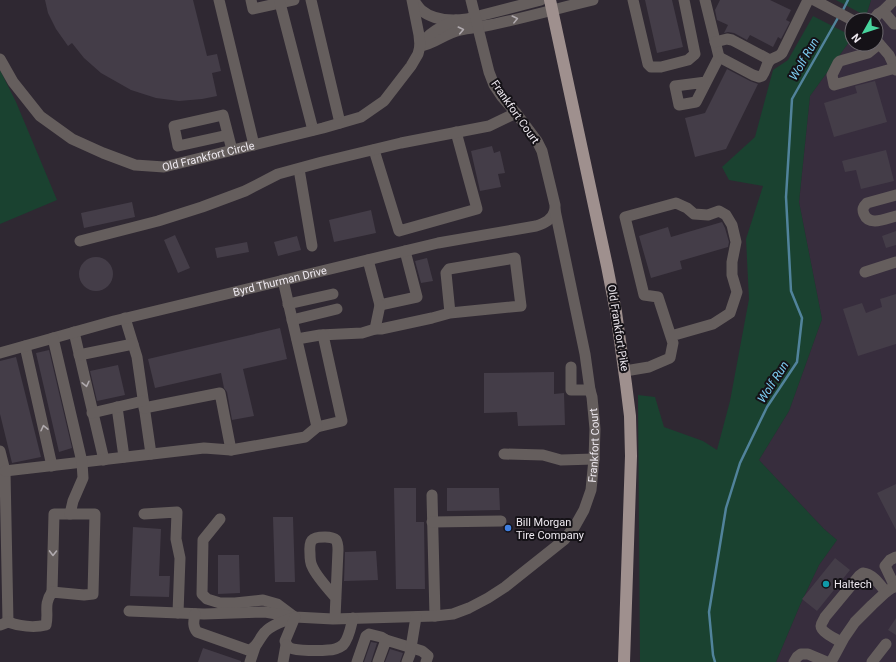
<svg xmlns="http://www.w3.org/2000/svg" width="896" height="662" font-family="Roboto,sans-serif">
  <rect width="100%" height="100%" fill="#2f2832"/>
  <path fill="#372d3d" d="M871 0H896V662H776L800 605 819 565 837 540 824 529 759 460 789 411 822 319 799 202 810 96 852 38V44H876V20H863L866 16Z"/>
  <path fill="#1a4230" d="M836 0H871L866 16Z
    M813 16 852 36V38L810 96 799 202 822 319 789 411 759 460 824 529 837 540 819 565 800 605 776 662H640L638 395 655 397 664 427 703 441 717 450 730 401 749 299 746 239 763 186 729 180 722 167 755 137 773 70 788 60Z
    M0 70 16 102 57 200 0 224Z"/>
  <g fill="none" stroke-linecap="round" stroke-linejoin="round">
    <path stroke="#51839b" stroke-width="2.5" d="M842 12 848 0
      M715 662 713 655 709 612 726 508 740 463 767 407 797 362 802 318 791 291 786 197 792 99 839 16"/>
  </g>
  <path fill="#443d48" d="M45 0H193L207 56 217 54 221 71 212 73 217 96 202 99 179 101 156 98 131 90 101 73 84 58 72 43 68 46 56 29 48 13Z
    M645 0H672L683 47 657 53Z
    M720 0H770L791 10 786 20 790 22 781 39 778 37 773 47 750 35 747 40 734 33 728 32 724 33 728 25 717 20 715 10Z
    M727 69 750 81 758 84 726 149 695 157 685 118 705 113Z
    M875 81 887 122 834 137 824 103 857 93 855 86Z
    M492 146 494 153 500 151 505 173 498 174 501 187 480 191 471 151Z
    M886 150 894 181 861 189 856 170 845 172 842 161Z
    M132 202 135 217 84 228 81 213Z
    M371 210 376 233 334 242 329 220Z
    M722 222 725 228 729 242 728 247 680 261 682 269 651 278 639 236 668 227 671 237Z
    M896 231V245L886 248 882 236Z
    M175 235 190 268 178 273 164 240Z
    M297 236 301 250 278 256 274 242Z
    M247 242 249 252 217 258 215 248Z
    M79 274a17 17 0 1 1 34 0a17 17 0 1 1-34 0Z
    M427 258 433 281 421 283 415 261Z
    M896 294V344L858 356 843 309 862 303 866 313 882 307 880 299Z
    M280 328 287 359 243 369 254 416 232 420 227 392 224 388 221 373 155 388 148 359Z
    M49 350 72 448 59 452 36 353Z
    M16 357 41 457 12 463 0 414V361Z
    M118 365 125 395 97 401 90 371Z
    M554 372V394L564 393 565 425 518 426 517 412 484 413V373Z
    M896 484V530L877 493Z
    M394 488H416V522H424L425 589H396Z
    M447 488H499L500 510 447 511Z
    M273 517H293L295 582H275Z
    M133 527 161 529 159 576H170L169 597 130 596Z
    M376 551 378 580 344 581 345 552Z
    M218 555H239L240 593 218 594Z
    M835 558 850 570 817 611 802 599Z
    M896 618V635L888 630Z
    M371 642 377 643 371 662H364Z
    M203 648 241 661V662H198Z
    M390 649 403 653 400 662H385Z"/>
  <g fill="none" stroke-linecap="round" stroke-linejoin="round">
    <g stroke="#655e5d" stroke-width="11">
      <path d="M219 0 254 145"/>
      <path d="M251 0 253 9 294 0"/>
      <path d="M311 0 340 123"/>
      <path d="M413 0C416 3 418 7 421 10 434 21 452 21 467 19L541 0"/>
      <path d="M633 0 648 64 651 67H661L688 60 695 54 684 0"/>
      <path d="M705 0 719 57 696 102 679 105 675 86 706 82"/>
      <path d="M814 0 852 20"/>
      <path d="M280 3 313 130"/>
      <path d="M883 11 894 0"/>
      <path d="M873 20 878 14 883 11 894 24H896"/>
      <path d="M876 40 889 55 896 70"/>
      <path d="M715 42 727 39 732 40 770 60"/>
      <path d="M879 44 868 53 840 61 838 63 832 75 834 85 895 68"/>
      <path d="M420 46C435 44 445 33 460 30 470 28 480 27 490 25 525 18 559 8 593 0"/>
      <path d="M420 46C428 33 442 26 456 20"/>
      <path d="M719 57 753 75 759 77 762 76C766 71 766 64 770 60 774 57 779 57 782 53L808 0"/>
      <path id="s1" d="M0 59 13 82 40 116 72 139 103 153 135 165 164 167 323 128 361 117 384 101 411 66 418 54 420 46 419 35 412 0"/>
      <path d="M228 135 178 146 174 126 223 115 232 150"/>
      <path d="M374 150 399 231 477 209 456 132"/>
      <path d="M299 169 312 246"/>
      <path d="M896 195 867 203C863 207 862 209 864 214 869 227 887 218 896 216"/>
      <path d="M80 241 158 221 202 207 245 191 278 174 322 162 401 143 489 126 516 113"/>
      <path d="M368 260 380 305 417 297 405 251"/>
      <path d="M865 272 896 262"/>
      <path d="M288 304 333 294"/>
      <path d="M125 318 137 357 151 454"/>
      <path d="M292 320 337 309"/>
      <path d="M375 329H381L432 318 450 313 521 306 515 258 449 269 446 273 450 313"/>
      <path d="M74 332 104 460"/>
      <path d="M297 339 320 335 362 333 375 329 380 305"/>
      <path d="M25 346 52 466"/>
      <path id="s2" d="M0 353 114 321 438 243 536 226C545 223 552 220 555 210"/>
      <path d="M79 355 133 344"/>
      <path d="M571 367V390H590"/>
      <path d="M625 371 649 367 670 358 673 343 658 297 644 295 625 217 676 203 687 208 694 214 708 215 719 211 726 215 732 225 736 242 732 262V275L737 292 730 313 713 324 671 336"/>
      <path d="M117 407 124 457"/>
      <path d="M144 408 220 393 231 450"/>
      <path d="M92 413 143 401"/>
      <path d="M317 427 342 421 323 335"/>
      <path d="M0 451 5 471 8 622"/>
      <path d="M504 454 543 455 561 460 594 459"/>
      <path d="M5 471 204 448 231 450 305 437 317 427 283 280"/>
      <path d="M432 495 435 616"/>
      <path d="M144 514 177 512 176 539 180 558 178 613"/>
      <path d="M220 519 203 540 202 594 207 599 220 603H235L263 600 277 604 293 616"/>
      <path d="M432 522 501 521"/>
      <path d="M895 587 885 566 890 560 896 557"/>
      <path d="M52 592 54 514H70"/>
      <path id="s3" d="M129 611 204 614 265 612 295 617 333 619 435 616 453 614 469 608 488 598 505 587 564 540 575 526 584 510 591 490 594 459 595 429 592 397 590 390 585 354 555 210V205L542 151 537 141 516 113 502 97 494 85 489 72 471 0"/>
      <path d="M195 614C194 620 192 626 197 632L248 650C257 649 259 638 265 632 272 624 285 621 295 617"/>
      <path d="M295 617 285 641C286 644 287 646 290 648 297 651 320 651 328 650 333 650 339 648 343 645 349 639 351 626 353 618"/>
      <path d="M335 618 338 550C338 547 338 543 336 540 334 538 328 537 325 537 311 537 309 540 310 554 310 558 310 562 312 566 316 576 329 590 336 598"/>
      <path d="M0 625 8 622C19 626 34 628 46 625 49 612 43 605 52 592L84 595 93 594 95 514H70L73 501 83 478 82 462 53 338"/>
      <path d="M841 642C836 639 821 632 821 626 821 623 824 620 825 617L859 576 863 573C873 574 880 585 886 592"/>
      <path d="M250 662 255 647"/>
      <path d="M283 662 286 645"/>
      <path d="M357 662 366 636 369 634 381 637 386 640"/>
      <path d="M378 662 386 640 422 651 428 656 426 662"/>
      <path d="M407 662 410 654 416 617"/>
      <path d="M794 662 797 657 801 654H808L827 662"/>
      <path d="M831 662 844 638 855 622 872 605 886 592 896 585"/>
      <path d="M872 662 886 644"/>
    </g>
    <path stroke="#9f908e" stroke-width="12" d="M550 0 607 266 616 312 626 384 630 416 631 456 624 662"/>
  </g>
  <defs><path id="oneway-chevron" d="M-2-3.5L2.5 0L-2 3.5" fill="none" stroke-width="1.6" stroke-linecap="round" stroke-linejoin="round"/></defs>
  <g stroke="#b0aaae">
    <use href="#oneway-chevron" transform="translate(515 19) rotate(-14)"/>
    <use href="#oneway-chevron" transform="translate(461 30) rotate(-13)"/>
    <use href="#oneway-chevron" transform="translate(86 384) rotate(77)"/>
    <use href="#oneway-chevron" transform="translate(44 428) rotate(-103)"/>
    <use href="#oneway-chevron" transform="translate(53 553) rotate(91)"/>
  </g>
  <circle fill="#3f7fe0" stroke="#151217" stroke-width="1.5" cx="508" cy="528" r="4"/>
  <circle fill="#0f9aa8" stroke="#151217" stroke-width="1.5" cx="826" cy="584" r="4"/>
  <g text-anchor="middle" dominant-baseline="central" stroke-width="4" stroke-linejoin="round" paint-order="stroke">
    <g font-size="11" fill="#eee9f0" stroke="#151217">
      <text transform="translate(515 112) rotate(55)">Frankfort Court</text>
      <text stroke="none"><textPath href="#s1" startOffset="252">Old Frankfort Circle</textPath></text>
      <text stroke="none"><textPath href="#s2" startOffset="289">Byrd Thurman Drive</textPath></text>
      <text transform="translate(618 328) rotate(81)">Old Frankfort Pike</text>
      <text stroke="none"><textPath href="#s3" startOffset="561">Frankfort Court</textPath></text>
    </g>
    <g font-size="11" fill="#eee9f0" stroke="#151217" text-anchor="start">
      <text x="516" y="522">Bill Morgan<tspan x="516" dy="13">Tire Company</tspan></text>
      <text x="834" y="584">Haltech</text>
    </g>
    <g font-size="12" font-style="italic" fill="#7dcdf3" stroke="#151217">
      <text transform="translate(804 59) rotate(-60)">Wolf Run</text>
      <text transform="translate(773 382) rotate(-57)">Wolf Run</text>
    </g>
  </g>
  <g transform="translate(864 32) rotate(231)"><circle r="19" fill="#151217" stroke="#6c686e"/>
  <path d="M0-3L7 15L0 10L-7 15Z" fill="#48d49d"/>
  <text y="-6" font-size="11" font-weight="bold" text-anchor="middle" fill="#eee9f0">N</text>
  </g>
</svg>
